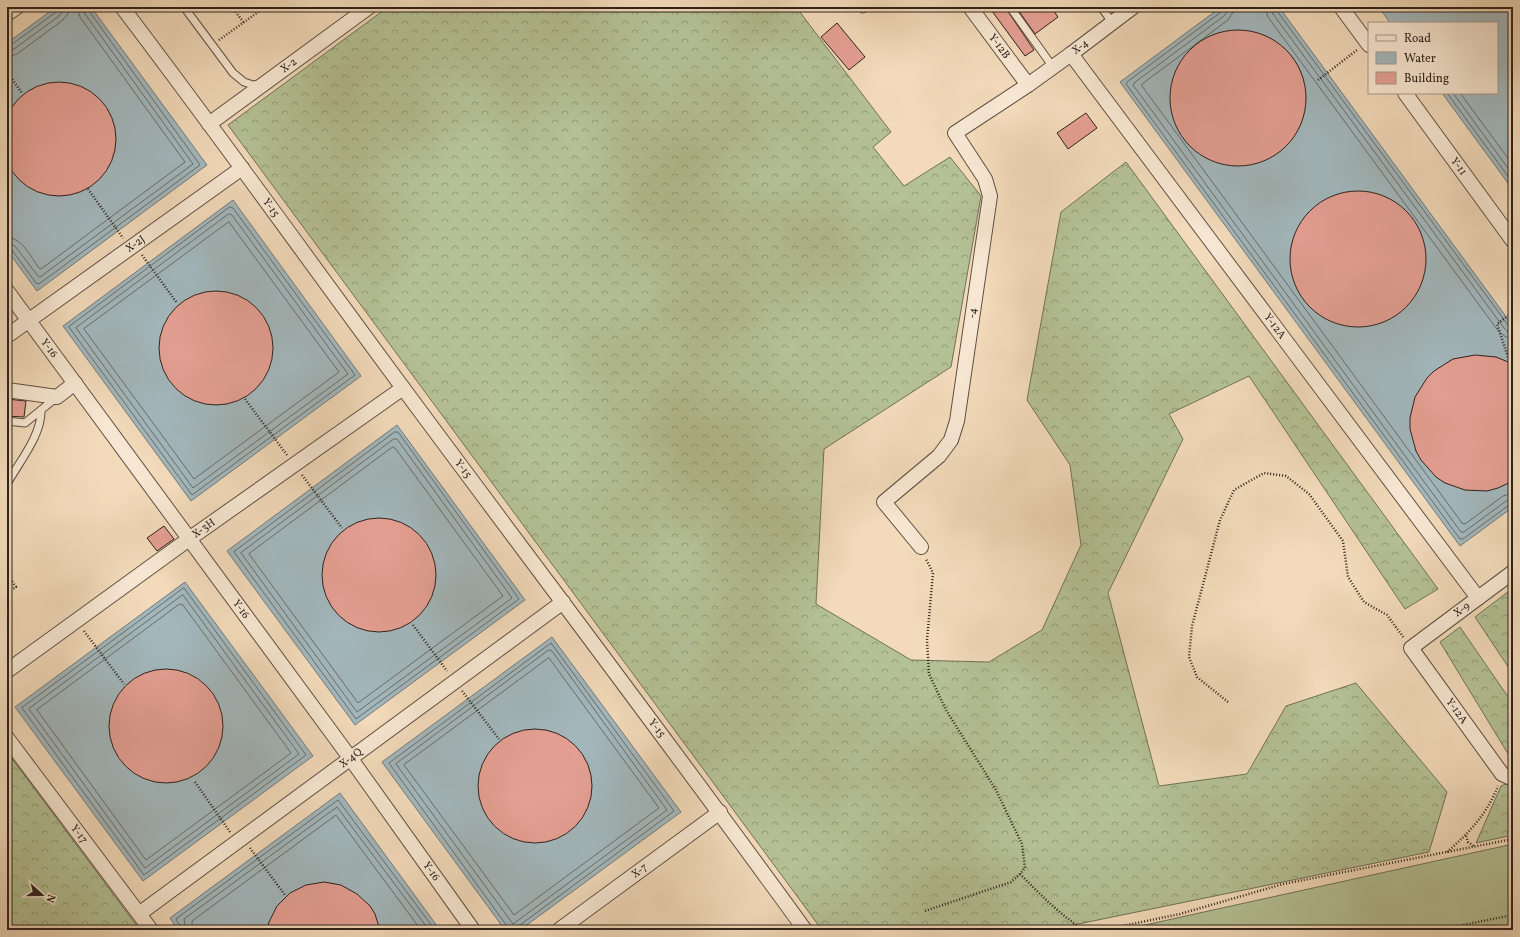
<svg xmlns="http://www.w3.org/2000/svg" width="1520" height="937" font-family="Vollkorn,serif">
  <defs>
    <pattern id="forest-crowns" width="20" height="18" patternUnits="userSpaceOnUse"><rect width="20" height="18" fill="#b4c195"/><path d="M2 6a3 3 0 1 1 6 0M12 15a3 3 0 1 1 6 0" fill="none" stroke="#939c79"/></pattern>
  </defs>
  <rect width="100%" height="100%" fill="#f2daba"/>
  <filter id="stains"><feTurbulence type="fractalNoise" baseFrequency=".005" numOctaves="4"/><feColorMatrix values="0 0 0 0 .2 0 0 0 0 .09 0 0 0 0 .02 0 0 0 .5 -.17"/></filter>
  <radialGradient id="worn" r=".72"><stop offset=".6" stop-color="#630" stop-opacity="0"/><stop offset="1" stop-color="#630" stop-opacity=".3"/></radialGradient>
  <path fill="#b4c195" stroke="#717259" d="M1513 844V930H1120L1145 925Z"/>
  <path fill="url(#forest-crowns)" stroke="#717259" d="M388 7H796L891 132 873 147 904 186 950 157 981 196 951 367 824 449 816 604 911 660 989 662 1042 630 1081 545 1070 465 1027 400 1061 212 1126 162 1438 589 1405 609 1249 376 1169 414 1183 439 1108 593 1159 786 1247 774 1286 706 1356 683 1447 792 1429 852 1049 930H822L228 125Z
    M1513 588V674L1475 617Z
    M1460 627 1513 704V762L1440 642Z
    M7 752 140 930H7Z
    M1513 781V835L1476 843 1501 786Z"/>
  <path fill="#a2b7bc" stroke="#747b7c" d="M56 7H91L207 165 37 291 7 250V43Z
    M1221 7H1279L1513 326V507L1460 546 1120 82Z
    M1379 7H1513V190L1442 93H1497V23H1390Z
    M233 200 361 376 191 501 63 326Z
    M397 425 525 600 355 725 227 551Z
    M185 582 313 756 143 881 15 707Z
    M552 637 681 812 520 930H505L382 762Z
    M340 793 440 930H178L170 918Z"/>
  <g fill="none" stroke-linecap="round" stroke-linejoin="round">
    <path stroke="#686c6c" stroke-width="1" d="M1223 7 1221 12 1127 82 1126 84 1460 539H1463L1509 505 1513 504
      M1228 7 1227 12 1224 16 1134 83 1133 85 1461 532H1464L1506 501 1513 499
      M1234 7 1232 14 1228 20 1142 84V86L1462 523 1465 524 1503 496 1513 493
      M1265 7 1268 17 1499 332 1506 337 1513 338
      M1271 7 1273 14 1504 328 1508 332H1513
      M1276 7 1277 11 1508 325 1513 327
      M7 46 11 45 56 12 58 7
      M7 51 14 49 59 16 62 12 63 7
      M7 57 17 54 63 20 68 14 69 7
      M1447 93 1513 183
      M1453 93 1513 175
      M1460 93 1513 165
      M230 207 233 208 355 375 192 495 69 327Z
      M229 214 232 215 348 374 193 488 76 328Z
      M229 222 339 372 194 479 84 329Z
      M7 237C22 238 31 257 39 268L41 269 185 162 80 17 77 7
      M7 243 15 246 38 276 40 277 193 164 85 14 83 7
      M7 248 12 250 36 283 39 284 200 165 89 11 88 7
      M395 432H398L519 599 356 719 234 552Z
      M394 439H397L512 598 357 712 241 553Z
      M393 447 395 448 503 596 358 703 249 554Z
      M184 588 306 755 144 875 22 708Z
      M183 595 299 754 145 868 29 709Z
      M180 604 183 605 291 753 146 860 37 710Z
      M549 650 552 651 667 810 513 924 396 764Z
      M549 658 659 808 514 915 404 765Z
      M181 930V927L176 920 177 918 338 800 435 930
      M186 930 184 919 337 807 429 930
      M192 930V921L336 815 421 930
      M508 930 507 926 389 763 551 643 674 811 520 925 518 930"/>
  </g>
  <path fill="#e49f93" stroke="#2e221d" d="M989 7H1005L1034 50 1025 56Z
    M1016 7H1051L1058 17 1035 34Z
    M837 23 865 57 849 70 821 37Z
    M1170 98a68 68 0 1 1 136 0a68 68 0 1 1-136 0Z
    M2 139a57 57 0 1 1 114 0a57 57 0 1 1-114 0Z
    M1086 113 1097 128 1068 149 1057 133Z
    M1290 259a68 68 0 1 1 136 0a68 68 0 1 1-136 0Z
    M159 348a57 57 0 1 1 114 0a57 57 0 1 1-114 0Z
    M1475 355 1496 357 1513 364V481L1498 488 1487 491 1465 490 1445 483 1436 477 1421 460 1416 451 1410 429V418L1415 397 1427 378 1434 371 1453 359Z
    M7 399 26 401 24 417 7 416Z
    M322 575a57 57 0 1 1 114 0a57 57 0 1 1-114 0Z
    M164 526 174 539 157 551 147 538Z
    M109 726a57 57 0 1 1 114 0a57 57 0 1 1-114 0Z
    M478 786a57 57 0 1 1 114 0a57 57 0 1 1-114 0Z
    M324 882 341 885 357 894 370 906 375 914 380 930H267L269 922 277 906 290 893 306 885Z"/>
  <g fill="none" stroke-linecap="round" stroke-linejoin="round">
    <defs>
      <path id="lane" d="M184 7 233 73 244 82 253 85 261 84
        M862 7 863 9
        M1010 7 1053 67
        M1101 7 1112 22
        M7 421 25 423 57 397
        M7 484C19 462 42 435 41 410"/>
      <g id="street">
        <path id="s1" d="M122 7C217 132 309 261 403 388 537 569 673 748 805 930"/>
        <path id="s2" d="M970 7 1028 85"/>
        <path d="M1341 7 1369 45"/>
        <path d="M7 14 17 7"/>
        <path id="s3" d="M1071 54 1478 598"/>
        <path id="s4" d="M1405 93 1513 241"/>
        <path id="s5" d="M209 124 369 7"/>
        <path id="s6" d="M7 291 351 759 473 930"/>
        <path id="s7" d="M7 336 242 168"/>
        <path d="M7 390 57 397 75 383"/>
        <path id="s8" d="M921 547 884 502 939 456 951 440 957 421 990 196 985 179 955 133 1028 85 1071 54 1133 7"/>
        <path id="s9" d="M1513 572 1411 648 1502 774 1513 779"/>
        <path id="s10" d="M7 671 189 539 403 388"/>
        <path id="s11" d="M7 738 151 930"/>
        <path id="s12" d="M139 914 563 602"/>
        <path id="s13" d="M559 930 720 812"/>
      </g>
    </defs>
    <use href="#lane" stroke="#5f5044" stroke-width="9"/>
    <use href="#street" stroke="#5f5044" stroke-width="16"/>
    <path stroke="#2e221d" stroke-width="2.5" stroke-dasharray="1 2" stroke-linecap="butt" d="M232 7 244 23
      M219 40 265 7
      M7 72 22 93
      M1318 80 1357 50
      M88 189 123 238
      M142 255 177 303
      M1508 357 1497 324 1513 312
      M245 399 287 455
      M302 475 342 528
      M7 574 16 587 7 593
      M413 625 447 671
      M84 631 124 684
      M462 691 499 739
      M1228 702 1197 677 1189 657 1192 626 1220 520 1234 490 1264 473 1286 476 1309 494 1343 541 1348 577 1364 602 1387 615 1404 638
      M195 782 230 832
      M1466 836 1468 842 1475 847
      M250 848 285 895
      M1447 852C1469 833 1487 814 1498 786
      M1020 874C1040 894 1060 915 1084 930
      M925 911 1011 882 1020 874 1025 868 1022 844 996 790 946 710 929 674 927 640 933 573 926 559
      M1103 930 1180 914 1283 884 1513 839
      M1437 930 1513 915"/>
    <use href="#lane" stroke="#f7e7d2" stroke-width="7"/>
    <use href="#street" stroke="#f7e7d2" stroke-width="14"/>
  </g>
  <g text-anchor="middle" dominant-baseline="central" stroke-width="4" stroke-linejoin="round" paint-order="stroke">
    <g font-size="11" fill="#2e221d" stroke="#f7e7d2">
      <text stroke="none"><textPath href="#s2" startOffset="49">Y-12B</textPath></text>
      <text stroke="none"><textPath href="#s8" startOffset="622">X-4</textPath></text>
      <text stroke="none"><textPath href="#s5" startOffset="99">X-2</textPath></text>
      <text stroke="none"><textPath href="#s4" startOffset="91">Y-11</textPath></text>
      <text stroke="none"><textPath href="#s1" startOffset="250">Y-15</textPath></text>
      <text stroke="none"><textPath href="#s7" startOffset="158">X-2J</textPath></text>
      <text stroke="none"><textPath href="#s8" startOffset="279">-4</textPath></text>
      <text stroke="none"><textPath href="#s3" startOffset="340">Y-12A</textPath></text>
      <text stroke="none"><textPath href="#s6" startOffset="71">Y-16</textPath></text>
      <text stroke="none"><textPath href="#s1" startOffset="574">Y-15</textPath></text>
      <text stroke="none"><textPath href="#s10" startOffset="243">X-3H</textPath></text>
      <text stroke="none"><textPath href="#s6" startOffset="395">Y-16</textPath></text>
      <text transform="translate(1462 610) rotate(-36)">X-9</text>
      <text stroke="none"><textPath href="#s9" startOffset="205">Y-12A</textPath></text>
      <text stroke="none"><textPath href="#s1" startOffset="898">Y-15</textPath></text>
      <text stroke="none"><textPath href="#s12" startOffset="263">X-4Q</textPath></text>
      <text stroke="none"><textPath href="#s11" startOffset="120">Y-17</textPath></text>
      <text stroke="none"><textPath href="#s13" startOffset="100">X-7</textPath></text>
      <text stroke="none"><textPath href="#s6" startOffset="719">Y-16</textPath></text>
    </g>
  </g>
  <rect width="1520" height="937" fill="none" stroke="#f2daba" stroke-width="24"/>
  <rect x="8" y="8" width="1504" height="921" fill="none" stroke="#2e221d" stroke-width="2"/>
  <rect x="12" y="12" width="1496" height="913" fill="none" stroke="#2e221d"/>
  <rect x="1368" y="22" width="130" height="72" fill="#f7e7d2" stroke="#a7988a"/>
  <rect x="1376" y="35" width="20" height="6" fill="#f7e7d2" stroke="#a7988a"/>
  <text x="1404" y="42" font-size="12" fill="#2e221d">Road</text>
  <rect x="1376" y="52" width="20" height="12" fill="#a2b7bc" stroke="#a7988a"/>
  <text x="1404" y="62" font-size="12" fill="#2e221d">Water</text>
  <rect x="1376" y="72" width="20" height="12" fill="#e49f93" stroke="#a7988a"/>
  <text x="1404" y="82" font-size="12" fill="#2e221d">Building</text>
  <g transform="translate(42 895) rotate(111)" stroke="#f7e7d2" stroke-width="3" paint-order="stroke">
  <path d="M0-3L7 15L0 10L-7 15Z" fill="#2e221d"/>
  <text y="-6" font-size="11" font-weight="bold" text-anchor="middle" fill="#2e221d">N</text>
  </g>
  <rect width="100%" height="100%" filter="url(#stains)"/>
  <rect width="100%" height="100%" fill="url(#worn)"/>
</svg>
